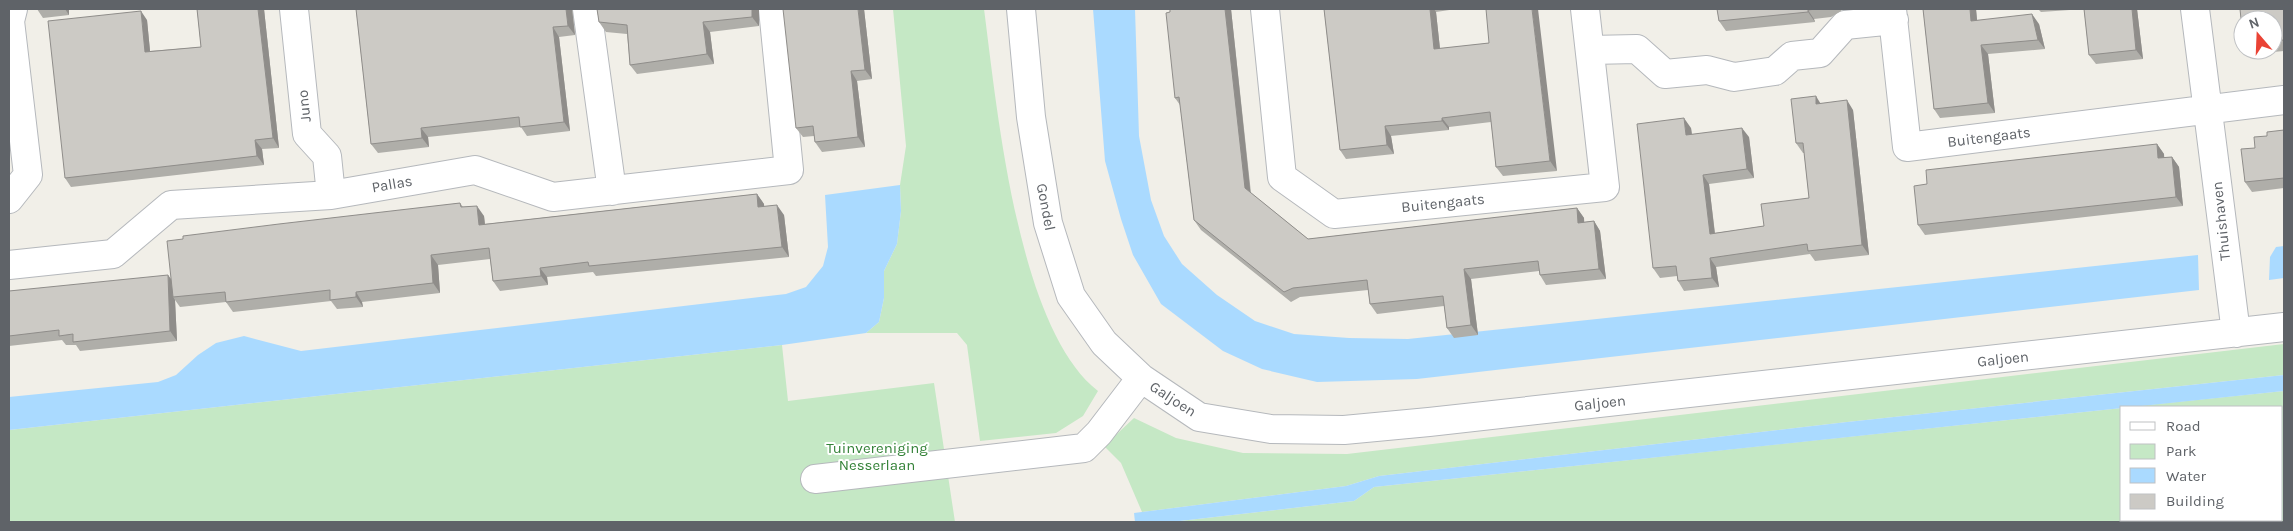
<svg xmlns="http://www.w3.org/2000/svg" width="2293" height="531" font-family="Karla,sans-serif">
  <rect width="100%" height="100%" fill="#f1efe8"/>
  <path fill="#c5e8c5" d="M893 9H984C997 107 1017 328 1098 391L1083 416 1056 433 980 441 967 345 957 333H866L879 322 884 298V271L897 244 901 211 900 185 906 146Z
    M2284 344V375L1847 422 1379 476 1346 486 1142 512 1121 463 1104 446 1134 418 1176 438 1243 453 1347 454Z
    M782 345 788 401 934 383 955 522H9V430Z
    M2284 391V522H1171L1354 501 1374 487 2122 408V520H2282V407H2127Z"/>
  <path fill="#aadaff" d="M1093 9H1135L1139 136 1151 200 1164 236 1182 264 1217 295 1255 321 1294 334 1349 338 1408 339 2198 255 2199 290 1417 379 1317 382 1262 369 1223 351 1161 304 1133 255 1121 219 1105 161Z
    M900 185 901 211 897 244 884 271V298L879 322 866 333 782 345 9 430V397L158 382 176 375 198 355 216 343 244 336 301 351 786 294 806 287 823 266 828 247 825 195Z
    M2284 246V278L2269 280 2270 257 2276 247Z
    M2284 375V391L1374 487 1354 501 1171 522H1135L1134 513 1346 486 1379 476 1847 422Z"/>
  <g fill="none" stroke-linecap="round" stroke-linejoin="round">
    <defs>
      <path id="minor" d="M294 9 307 134 327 156 331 195
        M587 9 612 191
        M1021 9 1031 117 1048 223 1071 296 1104 343 1141 378 1199 417 1271 429 1344 430 1429 422 2284 327
        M1265 9 1282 177 1334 214 1605 187 1585 9
        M1892 9 1907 147 2284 100
        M2195 9 2236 333
        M1590 50 1637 49 1665 74 1707 70 1734 77 1775 71 1792 56 1820 53 1845 25 1894 20
        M9 199 28 175 10 21 13 9
        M9 265 113 254 171 205 331 195 475 170 553 197 789 170 773 9
        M815 479 1084 448 1099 433 1141 378"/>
    </defs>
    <use href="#minor" stroke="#b5b8bc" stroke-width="30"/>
    <use href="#minor" stroke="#fff" stroke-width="28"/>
  </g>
  <path fill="#afaea9" d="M37 9H69V15L43 18Z
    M197 9H264L279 148 262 149 264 165 71 187 65 178 147 20 150 51 201 47Z
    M356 9H572L575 35 559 37 570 131 527 136 521 127 428 137 429 147 378 153 371 144Z
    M597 9H759V26L710 32 714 64 637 74 630 65 627 34 606 32 599 22Z
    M864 9 872 79 857 81 865 147 822 152 815 142 814 136 803 137 796 128Z
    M1170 9H1231L1251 193 1308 239 1577 208 1584 218V222L1594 221 1600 231 1606 279 1546 285 1540 275 1539 271 1471 279 1478 335 1454 338 1447 328 1444 306 1377 314 1370 304 1368 290 1300 297 1291 302 1201 230 1194 220 1180 105 1175 98Z
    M1324 9H1456L1436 12 1440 49 1489 43 1557 171 1503 176 1496 167 1491 122 1449 127V130L1391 136 1394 154 1346 159 1340 150Z
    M1717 9H1841V11L1831 17 1814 19 1815 22 1726 31 1719 21Z
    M1923 9H1976L1977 20 2039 24 2045 49 1988 54 1995 113 1940 118 1934 109Z
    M2038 9H2137L2143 59 2096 64 2089 55 2084 9 2041 12Z
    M2284 9V51L2250 54 2247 50H2273V20Z
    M1820 103 1853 110 1869 255 1815 261 1810 254 1716 267 1719 287 1684 291 1678 281 1677 276 1660 278 1653 268 1691 128 1692 134 1749 137 1754 178 1709 184 1715 233 1764 226 1809 198 1804 153H1803L1796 143Z
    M2284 130V188L2252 192 2245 182 2255 148 2267 136Z
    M2157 144 2164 154V158L2172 157 2179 167 2183 206 1925 235 1918 225Z
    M757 194 764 204V207L784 215 789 257 596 276 593 272 547 277 548 285 500 291 493 281 490 259 438 265 440 293 362 302 363 307 337 309 331 301 233 312 226 302 180 307 175 300 177 341 80 351 76 345H66L62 340 9 346V291L171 280 183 239 460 203 463 207 484 216 485 224Z"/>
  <path fill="#8f8d8a" d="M65 9H69V15Z
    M258 9H264L279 148 273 138Z
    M566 9H572L575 35 568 26Z
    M752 9H759V26L752 17Z
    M858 9H864L872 79 865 70Z
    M1225 9H1231L1251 198 1245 188Z
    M1430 9H1434L1436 12 1441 58 1434 49Z
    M1532 9H1538L1557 171 1550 161Z
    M1970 9H1976L1978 30 1971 21Z
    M2132 9H2137L2143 59 2136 50Z
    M1808 10 1814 19 1815 22 1808 12Z
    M141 11 147 20 151 61 145 52Z
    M2032 14 2039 24 2045 49 2038 40Z
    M703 22 710 32 714 64 707 54Z
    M553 27 559 37 570 131 564 122Z
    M1981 45 1988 54 1995 113 1988 103Z
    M851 71 857 81 865 147 858 137Z
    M1816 96 1822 106 1816 104Z
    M1847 100 1853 110 1869 255 1862 245Z
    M1442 118 1449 127V130L1442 121Z
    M1684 118 1691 128 1693 145 1686 135Z
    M1385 126 1391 136 1394 154 1387 145Z
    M421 128 428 137 429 147 422 138Z
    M1742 128 1749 137 1754 178 1747 169Z
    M255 140 262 149 264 165 257 156Z
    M2157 144 2164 154 2165 168 2158 158Z
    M2172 157 2179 167 2183 206 2176 197Z
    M1703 175 1709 184 1716 244 1710 234Z
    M757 194 764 204 765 217 758 207Z
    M777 205 784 215 789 257 782 247Z
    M477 206 484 216 486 235 479 225Z
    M1577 208 1584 218 1585 233 1578 223Z
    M1594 221 1600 231 1606 279 1599 269Z
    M431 255 438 265 440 293 433 283Z
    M1710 258 1716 267 1719 287 1712 278Z
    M540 268 547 277 548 285 541 276Z
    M1464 269 1471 279 1478 335 1471 325Z
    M168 275 175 284 173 297 175 300 177 341 170 331Z
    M356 292 362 302 363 307 356 297Z"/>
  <path fill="#cccac5" stroke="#8f8d8a" d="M197 9H258L273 138 255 140 257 156 65 178 48 21 141 11 145 52 201 47Z
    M356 9H566L568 26 553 27 564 122 520 127 519 117 421 128 422 138 371 144Z
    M597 9H752V17L703 22 707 54 630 65 627 25 599 22Z
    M783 9H858L865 70 851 71 858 137 815 142 813 126 796 128Z
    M1170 9H1225L1245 188 1308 239 1577 208 1578 223 1594 221 1599 269 1540 275 1538 261 1464 269 1471 325 1447 328 1443 296 1370 304 1367 280 1293 288 1284 292 1194 220 1179 97 1175 98 1166 13 1170 12Z
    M1324 9H1430L1434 49 1489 43 1486 9H1532L1550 161 1496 167 1490 112 1442 118V121L1385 126 1387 145 1340 150Z
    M1717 9H1816L1808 10V12L1719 21Z
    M1923 9H1970L1971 21 2032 14 2038 40 1981 45 1988 103 1934 109Z
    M2084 9H2132L2136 50 2089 55Z
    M2240 9H2284V40L2273 41V20H2243V39Z
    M1816 96V104L1847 100 1862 245 1808 251 1807 244 1710 258 1712 278 1678 281 1676 266 1653 268 1637 124 1684 118 1686 135 1742 128 1747 169 1703 175 1710 234 1764 226 1761 204 1809 198 1803 143H1796L1791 99Z
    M2284 130V178L2245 182 2241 149 2255 148 2254 137 2267 136V132Z
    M2157 144 2158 158 2172 157 2176 197 1918 225 1914 186 1927 184 1926 170Z
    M757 194 758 207 777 205 782 247 589 266 588 262 540 268 541 276 493 281 489 248 431 255 433 283 356 292V297L330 300V290L226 302 225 292 173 297 167 241 183 239V236L279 224 460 203 461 207 477 206 479 225Z
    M168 275 170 331 73 342V334L59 336V330L9 336V291Z"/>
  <g text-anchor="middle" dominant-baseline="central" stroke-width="4" stroke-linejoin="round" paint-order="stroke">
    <g font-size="15" fill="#5f6368" stroke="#fff">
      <text transform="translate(304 106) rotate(-96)">Juno</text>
      <text transform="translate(1989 137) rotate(-7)">Buitengaats</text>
      <text transform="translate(392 184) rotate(-10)">Pallas</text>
      <text transform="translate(1443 203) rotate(-6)">Buitengaats</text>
      <text transform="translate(1046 207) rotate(79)">Gondel</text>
      <text transform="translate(2221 221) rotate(-96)">Thuishaven</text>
      <text transform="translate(2003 359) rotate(-6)">Galjoen</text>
      <text transform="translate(1173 399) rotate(33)">Galjoen</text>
      <text transform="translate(1600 403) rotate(-6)">Galjoen</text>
    </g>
    <g font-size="15" fill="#348238" stroke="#fff">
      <text x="877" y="448">Tuinvereniging<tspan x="877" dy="17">Nesserlaan</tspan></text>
    </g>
  </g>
  <rect width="2293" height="531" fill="none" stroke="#5f6368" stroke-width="20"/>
  <rect x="2120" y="406" width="162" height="115" fill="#ffffff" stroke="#bfc1c3"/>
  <rect x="2130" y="422" width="25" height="8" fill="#ffffff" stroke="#bfc1c3"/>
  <text x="2166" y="431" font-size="15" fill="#5f6368">Road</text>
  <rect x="2130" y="444" width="25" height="15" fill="#c5e8c5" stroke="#bfc1c3"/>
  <text x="2166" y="456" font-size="15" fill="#5f6368">Park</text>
  <rect x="2130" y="468" width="25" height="15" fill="#aadaff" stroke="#bfc1c3"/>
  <text x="2166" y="481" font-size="15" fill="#5f6368">Water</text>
  <rect x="2130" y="494" width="25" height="15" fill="#cccac5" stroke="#bfc1c3"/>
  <text x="2166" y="506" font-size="15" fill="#5f6368">Building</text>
  <g transform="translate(2258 35) rotate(341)"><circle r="24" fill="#ffffff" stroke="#bfc1c3"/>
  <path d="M0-4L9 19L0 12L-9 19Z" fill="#ea4335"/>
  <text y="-8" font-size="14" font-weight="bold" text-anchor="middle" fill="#5f6368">N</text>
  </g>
</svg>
